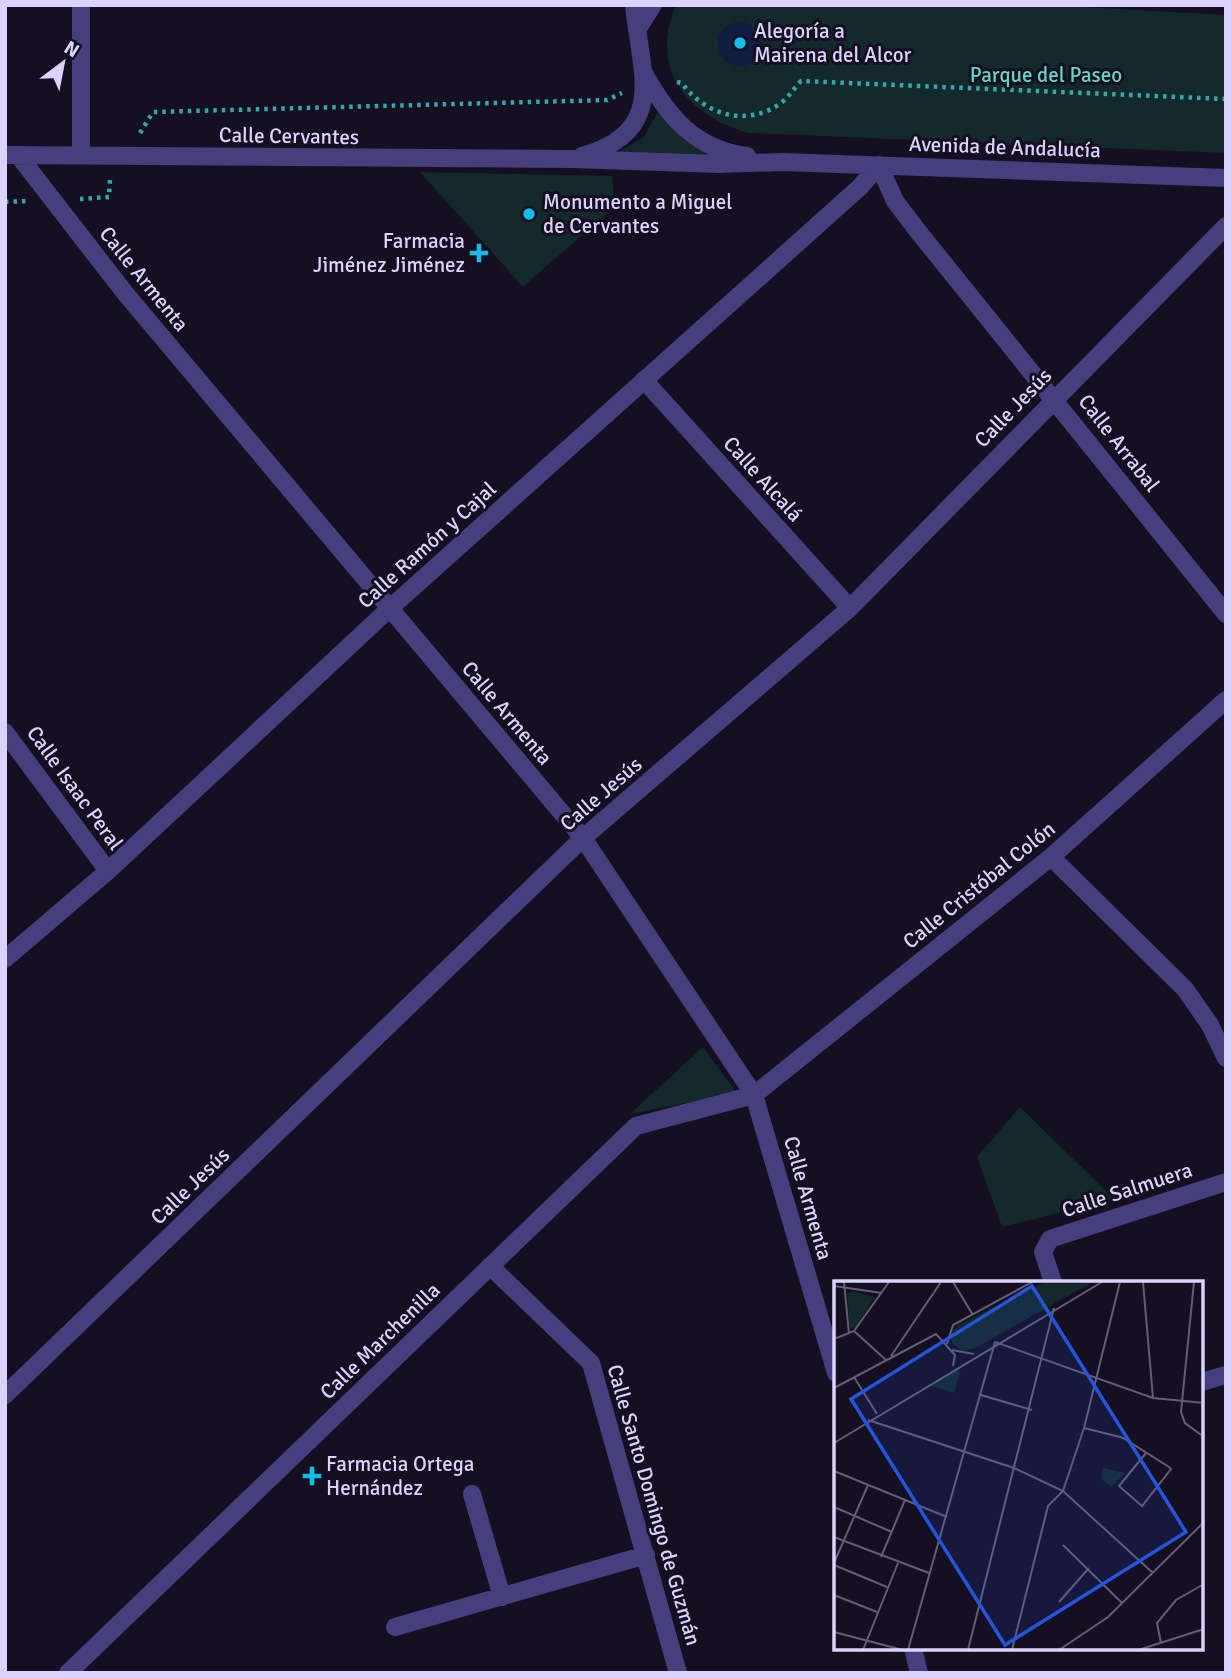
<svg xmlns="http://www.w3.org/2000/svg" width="1231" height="1678" font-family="Signika,sans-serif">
  <rect width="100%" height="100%" fill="#140f21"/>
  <path fill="#13292b" d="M676 5H1048L1226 15V153L748 133C686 114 649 70 676 5Z
    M658 112 684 140 716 158 610 157 644 137Z
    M420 172 612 176 615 206 523 287Z
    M703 1047 737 1093 630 1114Z
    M1020 1107 1114 1199 1002 1227 977 1157Z"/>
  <path fill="#0f1d40" d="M718 44a22 22 0 1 1 44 0a22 22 0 1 1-44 0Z"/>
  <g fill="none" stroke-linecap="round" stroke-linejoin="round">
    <path stroke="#38a6ab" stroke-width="4.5" stroke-dasharray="3.5 5" stroke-linecap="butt" d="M677 82 682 83C704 114 745 127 778 105 788 99 793 89 801 81L1226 99
      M140 133 153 112 607 100 622 93
      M80 199 109 197 110 179
      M5 202 26 201"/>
    <path stroke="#463e7d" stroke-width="18" d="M81 5V154
      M637 30 653 5
      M644 73C668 117 695 149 747 156
      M5 155 572 159 719 164 783 162 1226 178
      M18 155 125 293 583 838 754 1095 836 1373
      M582 156C668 131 641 75 634 5
      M644 380 850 608
      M5 732 108 871
      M1051 857 1185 989 1210 1025 1226 1058
      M5 959 108 871 389 609 860 187 879 165 895 201 917 230 1226 614
      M490 1266 591 1363 678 1673
      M1053 1282 1043 1252 1050 1239 1226 1182
      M1201 1382 1226 1375
      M5 1395 583 838 850 608 1226 226
      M472 1494 502 1597
      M395 1627 646 1555
      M913 1648 919 1673
      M68 1673 636 1126 754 1095 1051 857 1226 700"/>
  </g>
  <g fill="#12bee8" stroke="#140f21" stroke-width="2.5">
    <circle cx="740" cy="43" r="7"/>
    <circle cx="529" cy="214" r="7"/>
    <path d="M475.5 242.5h7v7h7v7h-7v7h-7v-7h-7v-7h7z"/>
    <path d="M308.5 1465.5h7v7h7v7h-7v7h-7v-7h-7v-7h7z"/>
  </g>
  <g text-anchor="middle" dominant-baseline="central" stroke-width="6" stroke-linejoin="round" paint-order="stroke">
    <g font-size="21" fill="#dbd3fc" stroke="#140f21" text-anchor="start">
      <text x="754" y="31">Alegoría a<tspan x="754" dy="24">Mairena del Alcor</tspan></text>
      <text x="543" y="202">Monumento a Miguel<tspan x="543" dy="24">de Cervantes</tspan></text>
      <text x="465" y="241" text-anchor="end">Farmacia<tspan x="465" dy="24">Jiménez Jiménez</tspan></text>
      <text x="326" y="1464">Farmacia Ortega<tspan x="326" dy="24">Hernández</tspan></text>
    </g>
    <g font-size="21" fill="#65d6c4" stroke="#140f21">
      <text x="1046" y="75">Parque del Paseo</text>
    </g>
    <g font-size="21" fill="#dbd3fc" stroke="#140f21">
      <text transform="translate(289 136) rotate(1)">Calle Cervantes</text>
      <text transform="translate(1005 147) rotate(2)">Avenida de Andalucía</text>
      <text transform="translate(144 279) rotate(51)">Calle Armenta</text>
      <text transform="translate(1013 408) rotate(-46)">Calle Jesús</text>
      <text transform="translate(1119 443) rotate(52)">Calle Arrabal</text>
      <text transform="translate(763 479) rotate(48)">Calle Alcalá</text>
      <text transform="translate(427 545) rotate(-42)">Calle Ramón y Cajal</text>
      <text transform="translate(507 713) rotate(50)">Calle Armenta</text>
      <text transform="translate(75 788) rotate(54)">Calle Isaac Peral</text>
      <text transform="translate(601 794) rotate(-41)">Calle Jesús</text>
      <text transform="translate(979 885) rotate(-39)">Calle Cristóbal Colón</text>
      <text transform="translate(190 1186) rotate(-44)">Calle Jesús</text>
      <text transform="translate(1127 1190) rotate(-18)">Calle Salmuera</text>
      <text transform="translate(808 1198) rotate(74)">Calle Armenta</text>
      <text transform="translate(380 1341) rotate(-44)">Calle Marchenilla</text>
      <text transform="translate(654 1505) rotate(74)">Calle Santo Domingo de Guzmán</text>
    </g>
  </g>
  <g transform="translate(834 1281)">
    <rect width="369" height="369" fill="#140f21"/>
    <path d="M211 1H259L139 68 127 69 118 62V51L124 44ZM18 10 41 16 22 46 16 47 13 13ZM123 87 126 91 120 112 95 104ZM269 187 291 192 277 206 267 198Z" fill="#13292b"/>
    <path fill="none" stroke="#645d79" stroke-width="2" d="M10 1 15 53M119 1 139 34M309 1 319 117M360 1 347 131 351 142 370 156M0 5 48 12M20 50 52 79M0 58 20 50 55 1M113 63 119 44 198 1M118 69 140 73M57 75 107 1M20 96 43 133M0 107 102 53 121 74 119 85M147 114 198 129M34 139 180 187 229 210 319 292M250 147 286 156 289 157 335 186 337 188 308 225 285 205 312 172M0 162 268 1M0 190 113 236M0 226 58 251M0 256 95 292M229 264 288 322M47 276 71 219M0 282 34 204M0 284 53 306M0 314 43 331M225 321 255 287M0 351 69 369M327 362 323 342 342 319 370 303M29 369 64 282M74 369 161 61 319 117 370 122M134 369 220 27M178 369 214 225 229 210 250 147 286 1M225 369 274 336 370 241M304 369 370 348"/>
    <path fill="#2655da" fill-opacity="0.15" stroke="#2655da" stroke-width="3.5" d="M198 5 352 251 171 364 17 118Z"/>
    <rect width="369" height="369" fill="none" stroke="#dbd3fc" stroke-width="3.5"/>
  </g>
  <rect width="1231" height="1678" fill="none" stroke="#dbd3fc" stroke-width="14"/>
  <g transform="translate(63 63) rotate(32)" stroke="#140f21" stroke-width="5" paint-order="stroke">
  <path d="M0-5L12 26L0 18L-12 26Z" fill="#dbd3fc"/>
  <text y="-10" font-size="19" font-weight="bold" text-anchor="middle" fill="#dbd3fc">N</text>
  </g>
</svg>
